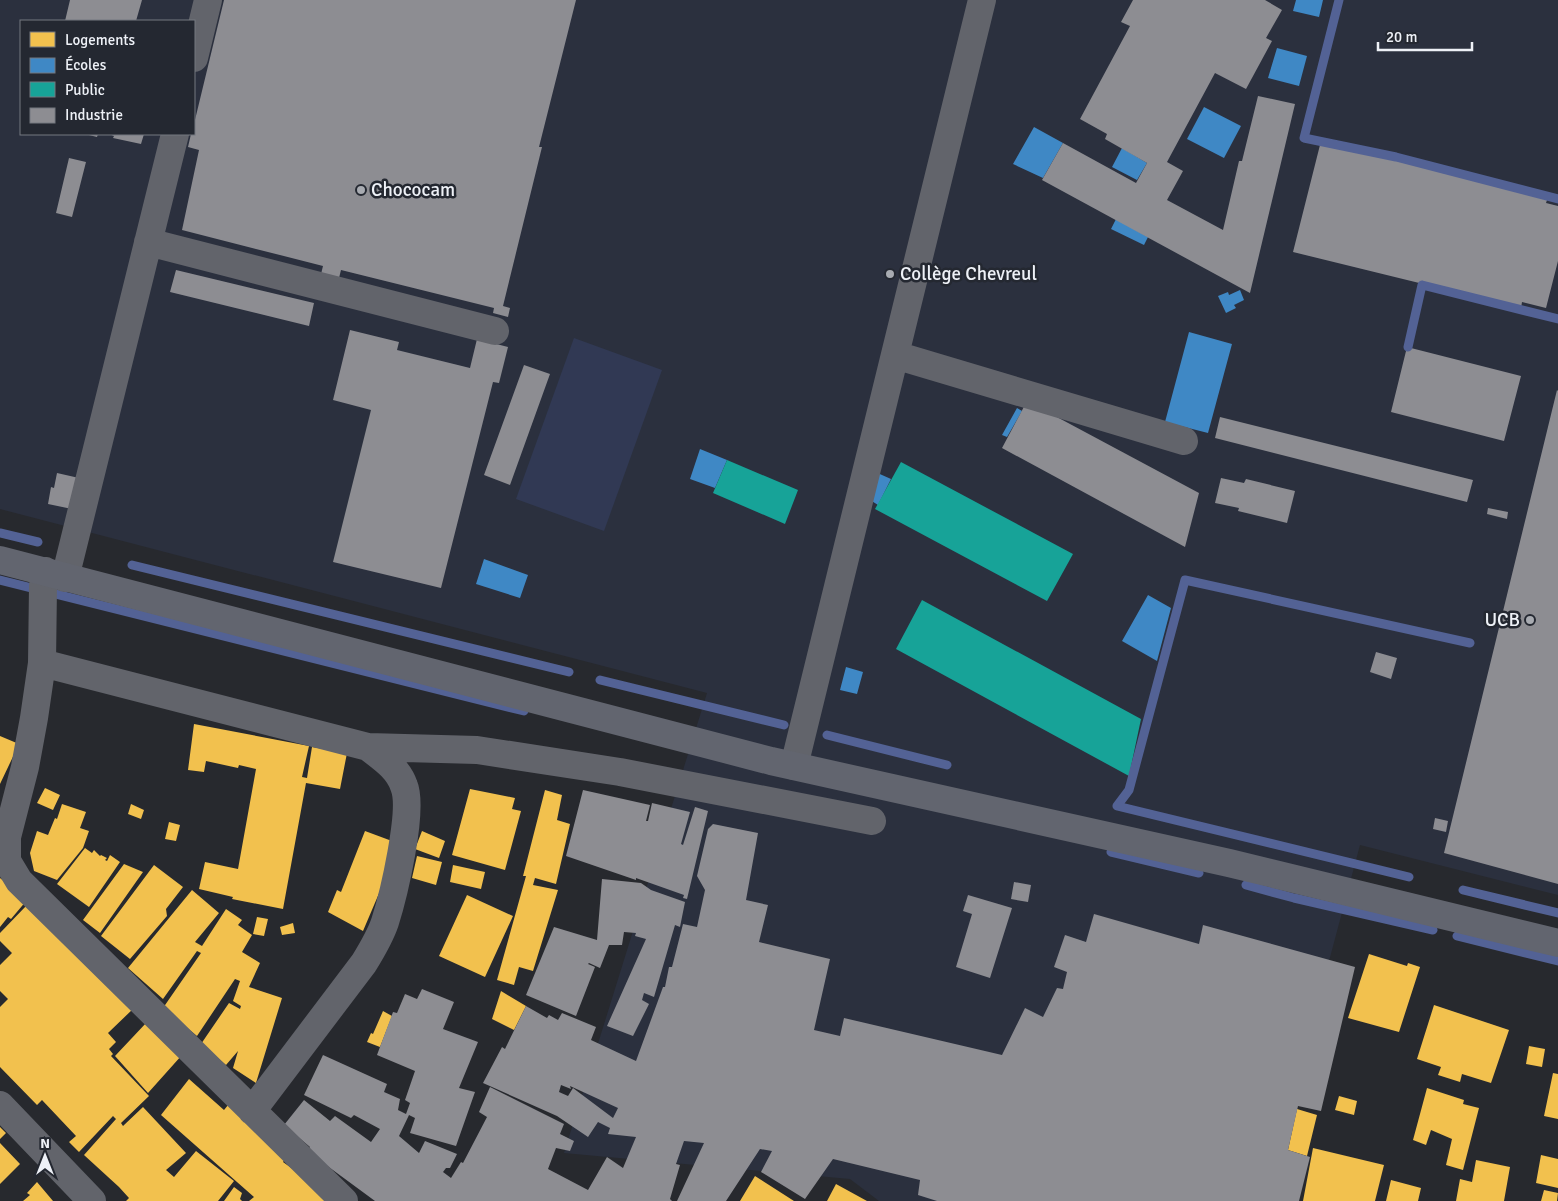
<svg xmlns="http://www.w3.org/2000/svg" width="1558" height="1201" font-family="Signika,sans-serif">
  <rect width="100%" height="100%" fill="#27292e"/>
  <path fill="#2b303e" fill-rule="evenodd" d="M0 0H1558V895L1360 845 1265 1201H879L850 1179 564 1153 707 693 0 509ZM21 21H194V134H21Z"/>
  <path fill="#313954" d="M574 338 662 370 604 531 516 499Z"/>
  <path fill="#f2c14e" d="M194 724 309 746 302 777 307 778 312 747 347 753 340 789 306 783 283 909 232 899 233 897 199 889 205 862 238 869 256 769 239 765 238 768 206 761 204 772 188 770Z
    M0 736 19 744 0 784Z
    M45 788 60 795 53 810 37 803Z
    M470 789 515 798 512 809 521 811 505 870 452 855Z
    M545 790 562 795 557 820 570 824 556 884 535 878 533 885 558 890 533 971 519 967 514 985 497 980 526 876H523Z
    M62 804 86 812 80 828 89 831 83 848 57 880 34 871 30 853 37 831 48 835 55 818 57 819Z
    M131 804 144 810 141 819 128 814Z
    M169 822 180 825 176 841 165 839Z
    M365 831 400 844 363 931 328 912 337 890 341 892Z
    M422 831 445 841 439 858 415 849Z
    M85 848 92 853 94 850 100 856 101 855 107 858 105 860 107 861 110 855 120 862 89 907 57 884Z
    M417 856 442 862 436 885 412 878Z
    M124 864 143 872 100 933 83 920Z
    M154 865 183 887 166 909 167 916 130 959 101 936Z
    M453 865 485 872 481 889 450 882Z
    M0 878 27 900 11 919 8 917 0 927Z
    M192 890 219 913 195 942 202 946 226 909 242 920 238 925 252 935 242 952 260 963 249 987 282 998 256 1083 233 1068 238 1051 226 1065 201 1044 229 1003 240 1009 241 1006 233 1001 240 981 235 979 197 1036 163 1008 201 953 197 951 163 999 128 968Z
    M467 895 513 916 485 977 439 956Z
    M27 905 134 1008 108 1033 116 1042 109 1049 113 1054 111 1056 149 1096 121 1123 123 1126 143 1107 186 1153 166 1170 174 1177 196 1151 234 1181 218 1201H126L129 1198 119 1187 84 1155 116 1119 113 1116 79 1152 69 1142 76 1136 42 1100 37 1105 0 1067V1007L8 999 0 991V965L12 953 0 941V933Z
    M257 917 268 919 264 936 253 934Z
    M293 923 295 933 282 935 280 927Z
    M1369 954 1407 966 1408 963 1420 967 1399 1032 1348 1018Z
    M501 991 526 1006 514 1030 492 1019Z
    M1434 1005 1509 1030 1491 1083 1462 1074 1460 1082 1438 1075 1441 1067 1417 1059Z
    M383 1011 392 1016 380 1047 367 1042 371 1033 373 1034Z
    M147 1022 182 1055 148 1093 115 1056Z
    M1529 1046 1545 1049 1542 1067 1526 1064Z
    M1553 1073 1558 1074V1119L1544 1116Z
    M189 1079 224 1110 233 1099 288 1155 283 1162 322 1190 331 1201H249L254 1197 161 1115Z
    M1427 1088 1464 1100 1463 1104 1479 1108 1463 1170 1446 1165 1452 1139 1431 1130 1426 1145 1413 1140Z
    M1339 1096 1357 1101 1354 1115 1335 1110Z
    M1297 1109 1317 1115 1307 1156 1288 1150Z
    M0 1127 6 1133 0 1139Z
    M0 1143 20 1164 0 1184Z
    M1313 1148 1384 1165 1375 1201H1303Z
    M1541 1155 1558 1159V1188L1536 1183Z
    M1476 1160 1510 1167 1504 1201H1456L1460 1179 1472 1182Z
    M755 1176 794 1201H740Z
    M1391 1180 1421 1188 1418 1201H1386Z
    M37 1182 53 1201H23L30 1195 27 1193Z
    M836 1184 867 1201H827Z
    M234 1187 242 1193 240 1199 242 1201H224Z
    M1544 1190 1558 1193 1557 1201H1541Z"/>
  <path fill="#3f88c5" d="M1296 0H1323L1319 17 1293 11Z
    M1277 48 1307 56 1299 86 1268 78Z
    M1204 107 1241 126 1224 158 1187 139Z
    M1034 127 1063 143 1043 178 1013 164Z
    M1122 148 1147 163 1137 180 1112 167Z
    M1116 219 1148 237 1144 245 1111 229Z
    M1240 290 1244 300 1234 305 1236 308 1226 313 1218 296 1228 292 1229 295Z
    M1189 332 1232 344 1208 433 1165 422Z
    M1017 408 1022 411 1007 437 1002 435Z
    M700 449 727 460 715 488 690 479Z
    M873 471 891 479 878 505 867 498Z
    M484 559 528 575 520 598 476 584Z
    M1148 595 1171 608 1157 661 1122 641Z
    M846 667 863 672 857 694 840 690Z"/>
  <path fill="#17a398" d="M727 460 798 490 785 524 713 493Z
    M901 462 1073 554 1047 601 875 509Z
    M922 600 1141 719 1129 776 896 649Z"/>
  <path fill="#8d8d92" fill-rule="evenodd" d="M70 0H142L136 21H65Z
    M224 0H576L539 147H542L503 306 510 308 508 317 493 313 494 308 341 270 337 286 319 282 323 266 182 230 199 150 188 147 191 134H194V124Z
    M1133 0H1265L1282 10 1266 38 1272 41 1246 89 1215 73 1167 162 1183 171 1167 200 1223 230 1239 161H1242L1258 96 1295 104 1250 293 1042 180 1063 143 1136 183 1147 163 1105 139 1107 134 1080 119 1130 26 1121 22Z
    M85 134H98L97 137Z
    M109 134H144L141 144 113 138 114 136Z
    M1321 141 1441 169 1548 197 1546 203 1558 206V261L1546 308 1522 302 1521 308 1293 252Z
    M69 158 86 162 72 217 56 213Z
    M176 270 314 303 309 326 170 292Z
    M350 330 399 342 397 350 470 368 477 339 508 347 499 383 493 382 441 588 333 562 371 410 333 400Z
    M1407 347 1521 376 1504 441 1391 412Z
    M524 365 550 374 510 485 484 475Z
    M1557 390 1558 391V884L1444 853Z
    M1027 401 1199 493 1185 547 1002 448Z
    M1220 417 1473 480 1467 502 1215 438Z
    M57 473 79 478 72 509 48 504 51 487 54 488Z
    M1221 478 1244 483 1246 479 1295 491 1287 523 1238 511 1239 508 1215 503Z
    M1488 508 1508 512 1507 519 1487 514Z
    M1376 652 1397 658 1391 679 1370 672Z
    M583 790 650 805 646 821H648L652 803 690 812 681 844 683 845 695 807 708 811 687 899 683 898 684 895 636 878V880L566 856Z
    M1435 818 1448 821 1446 832 1433 829Z
    M713 824 758 833 746 900 768 905 759 942 830 959 814 1030 840 1036 844 1018 1002 1055 1025 1008 1043 1017 1057 988 1063 989 1067 972 1054 967 1065 935 1086 942 1094 914 1199 944 1203 925 1355 967 1321 1111 1298 1106 1288 1150 1310 1157 1299 1201H937L918 1195 920 1180 833 1159 805 1199 761 1172 772 1151 760 1149 726 1201H677L704 1143 684 1141 676 1164 680 1165 670 1199 672 1201H375L307 1151 310 1147 284 1125 304 1100 330 1121 335 1116 371 1142 380 1129 354 1115 351 1118 304 1095 323 1055 387 1084 384 1092 400 1099 398 1110 406 1114 410 1103 405 1100 415 1071 377 1055 393 1012 397 1013 405 994 417 999 422 989 454 1002 443 1029 478 1042 459 1088 475 1092 456 1146 410 1133 415 1118 409 1115 399 1136 419 1153 425 1141 457 1154 450 1168H446L443 1172 451 1178 461 1162 463 1163 487 1117 479 1112 490 1087 564 1124 560 1134 574 1141 570 1151 556 1148 548 1169 588 1190 607 1157 623 1168 636 1137 608 1134 610 1128 598 1122 588 1137 557 1116 483 1083 502 1047 505 1049 526 1006 547 1018 549 1015 558 1020 562 1013 596 1027 591 1040 636 1061 663 987H665L669 967H672L683 924 697 927 705 890 697 876 708 829ZM561 1085 571 1089 570 1086 618 1108 613 1118 573 1088 568 1096 559 1092Z
    M602 879 641 883 651 890 685 902 680 927 675 925 654 997 644 993 642 1000 649 1004 633 1036 607 1026 646 939 635 936 636 933 624 932 622 945H609L600 968 589 963 588 964 595 967 576 1016 526 995 554 927 597 940Z
    M1014 882 1031 885 1028 902 1011 899Z
    M968 895 1012 908 990 978 956 967 972 914 963 911Z"/>
  <g fill="none" stroke-linecap="round" stroke-linejoin="round">
    <path stroke="#536295" stroke-width="9" d="M1339 0 1304 138 1396 157 1558 199
      M1408 347 1422 285 1558 319
      M0 533 38 542
      M132 565 569 672
      M0 580 524 711
      M600 680 784 725
      M827 735 947 765
      M1111 852 1199 873
      M1409 877 1117 806 1129 790 1185 580 1470 643
      M1246 885 1294 898 1433 930
      M1463 890 1558 913
      M1457 936 1558 961"/>
    <path stroke="#62646b" stroke-width="28" d="M194 58 208 0
      M148 242 495 331
      M895 355 1184 441
      M45 571 43 586 42 663 34 718 25 767 7 837V861L19 881 344 1201
      M65 578 175 134
      M42 663 368 747C382 758 398 768 404 786 414 810 393 897 385 922 380 937 372 950 364 963L252 1111
      M368 747 477 750 620 772 872 821
      M794 766 982 0
      M0 1105 92 1201"/>
    <path stroke="#62656f" stroke-width="28" d="M0 560 771 761 1229 863 1558 943"/>
  </g>
  <g fill="#a8abb1" stroke="#242831" stroke-width="2">
    <circle cx="361" cy="190" r="5"/>
    <circle cx="890" cy="274" r="5"/>
    <circle cx="1530" cy="620" r="5"/>
  </g>
  <g text-anchor="middle" dominant-baseline="central" stroke-width="5" stroke-linejoin="round" paint-order="stroke">
    <g font-size="19" fill="#eef1f7" stroke="#242831" text-anchor="start">
      <text x="371" y="190">Chococam</text>
      <text x="900" y="274">Collège Chevreul</text>
      <text x="1520" y="620" text-anchor="end">UCB</text>
    </g>
  </g>
  <rect x="20" y="20" width="175" height="115" fill="#242831" stroke="#757880"/>
  <rect x="30" y="32" width="25" height="15" fill="#f2c14e" stroke="#757880"/>
  <text x="65" y="45" font-size="15" fill="#eef1f7">Logements</text>
  <rect x="30" y="58" width="25" height="15" fill="#3f88c5" stroke="#757880"/>
  <text x="65" y="70" font-size="15" fill="#eef1f7">Écoles</text>
  <rect x="30" y="82" width="25" height="15" fill="#17a398" stroke="#757880"/>
  <text x="65" y="95" font-size="15" fill="#eef1f7">Public</text>
  <rect x="30" y="108" width="25" height="15" fill="#8d8d92" stroke="#757880"/>
  <text x="65" y="120" font-size="15" fill="#eef1f7">Industrie</text>
  <g transform="translate(45 1156)" stroke="#242831" stroke-width="4" paint-order="stroke">
  <path d="M0-4L9 19L0 12L-9 19Z" fill="#eef1f7"/>
  <text y="-8" font-size="14" font-weight="bold" text-anchor="middle" fill="#eef1f7">N</text>
  </g>
  <path d="M1378 42v8h94v-8" fill="none" stroke="#eef1f7" stroke-width="2.5"/>
  <text x="1386" y="42" font-size="15" fill="#eef1f7" stroke="#242831" stroke-width="4" paint-order="stroke">20 m</text>
</svg>
